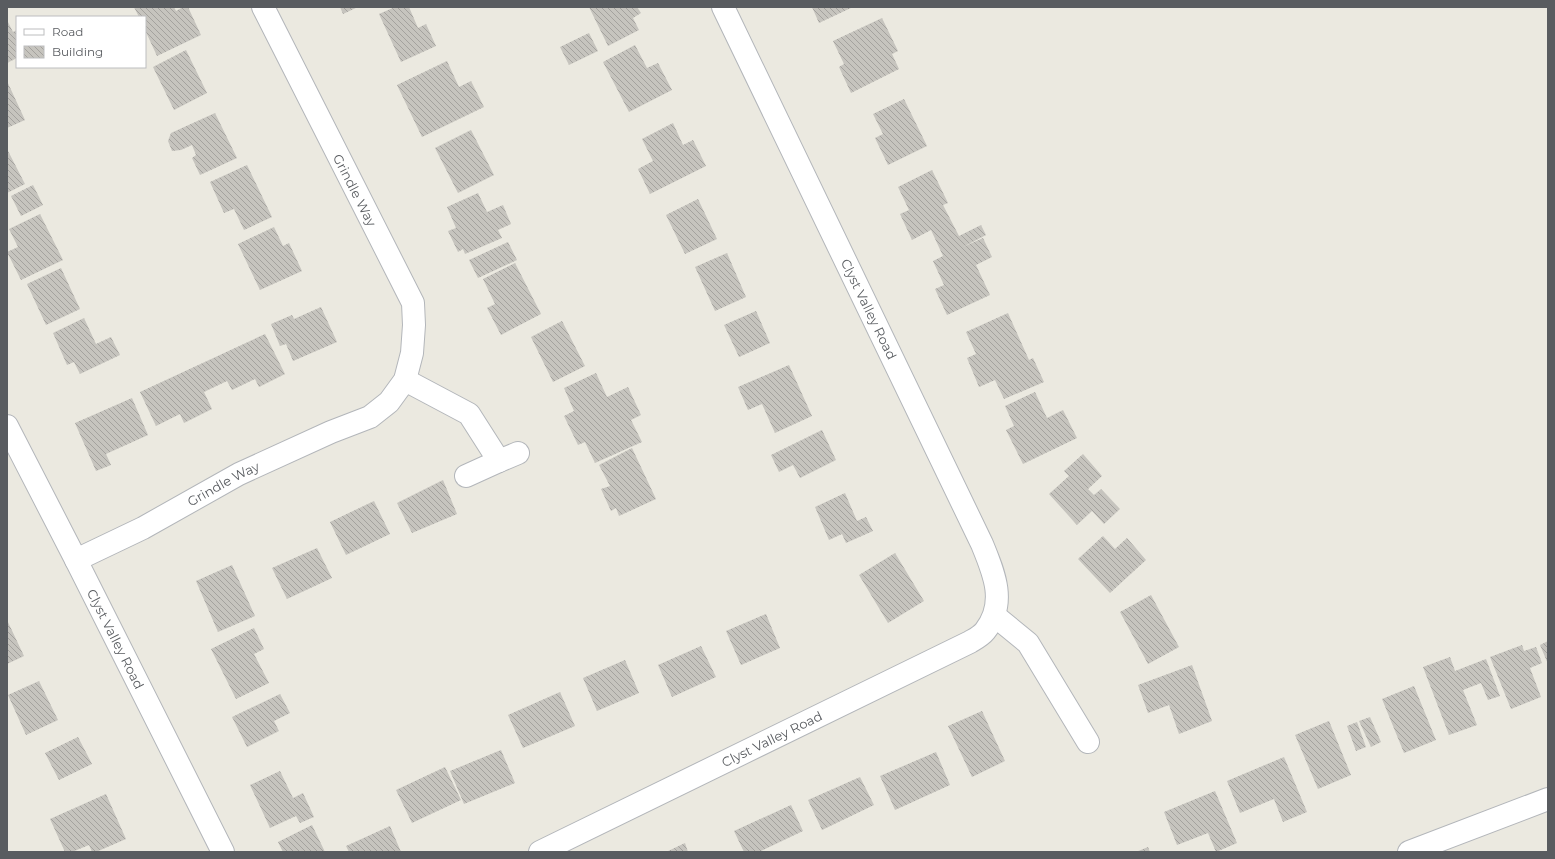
<svg xmlns="http://www.w3.org/2000/svg" width="1555" height="859" font-family="Montserrat,sans-serif">
  <defs>
    <pattern id="building-back-hatch" width="6" height="6" patternUnits="userSpaceOnUse"><rect width="6" height="6" fill="#c6c4be"/><path d="M-1 5l2 2M0 0l6 6M5-1l2 2" fill="none" stroke="#a4a29e"/></pattern>
  </defs>
  <rect width="100%" height="100%" fill="#ebe9e0"/>
  <path fill="url(#building-back-hatch)" d="M134 7H174L176 11 183 7H188L201 35 157 56 145 30V17H139Z
    M340 7H358L343 14Z
    M395 7H409L418 28 426 24 436 46 401 62 379 14Z
    M589 7H637L641 13 633 18 639 30 608 46Z
    M812 7H853L819 23Z
    M882 18 898 51 892 54 899 69 851 93 839 67 844 64 833 41Z
    M7 20 13 32 17 30V58L7 63Z
    M589 33 598 51 569 65 560 47Z
    M635 45 647 68 658 63 672 90 629 112 603 62Z
    M186 50 207 93 174 110 153 67Z
    M447 61 459 87 471 81 484 107 422 137 397 85Z
    M7 81 25 120 7 128Z
    M904 99 927 146 888 165 875 138 883 134 873 114Z
    M215 113 237 158 200 175 192 158 196 155 192 145 181 150 172 151 168 141 171 133Z
    M673 123 683 145 693 140 706 166 650 194 638 169 653 161 642 139Z
    M471 130 494 175 458 193 435 148Z
    M7 149 25 184 7 193Z
    M247 165 272 217 244 230 234 209 224 213 210 182Z
    M932 170 948 203 943 205 959 236 981 225 986 235 963 247 983 238 992 257 976 265 990 295 947 315 935 289 944 285 933 261 943 256 931 230 912 240 900 214 909 210 898 187Z
    M33 185 43 205 21 216 11 196Z
    M478 193 487 212 503 205 511 224 498 230 502 238 465 254 463 249 458 252 448 231 456 228 447 207Z
    M698 199 717 239 685 254 666 215Z
    M40 214 63 260 21 280 7 252 18 247 9 229Z
    M274 227 283 246 289 243 302 271 260 290 238 244Z
    M508 242 517 260 478 278 469 260Z
    M727 253 746 297 715 311 695 267Z
    M515 263 541 314 501 335 487 308 495 304 483 279Z
    M61 268 80 309 46 325 27 284Z
    M321 307 337 342 293 361 286 344 280 346 271 324 292 315 294 319Z
    M756 311 770 343 739 357 724 325Z
    M1008 313 1029 360 1033 358 1044 382 1004 399 995 380 979 387 967 358 976 354 966 332Z
    M84 318 96 344 111 337 120 355 80 374 74 362 67 365 53 333Z
    M562 321 585 366 553 382 531 337Z
    M265 334 285 374 259 387 255 379 232 390 227 381 204 392 212 409 184 423 180 414 156 426 140 392Z
    M789 365 812 416 775 433 762 404 748 410 738 387Z
    M596 373 607 397 628 387 641 415 631 420 642 442 595 463 585 442 578 445 564 416 574 411 564 388Z
    M1035 392 1047 418 1063 410 1077 438 1023 464 1006 430 1014 426 1005 406Z
    M132 398 148 435 106 454 111 465 96 471 75 423Z
    M822 430 836 460 800 478 793 465 779 472 771 455Z
    M632 448 656 499 619 516 616 508 611 511 601 489 610 486 599 465Z
    M1083 454 1102 476 1088 489 1094 495 1101 489 1120 509 1104 524 1092 511 1077 525 1049 494 1069 476 1064 471Z
    M443 480 457 514 412 533 397 503Z
    M845 493 857 521 866 517 873 531 846 543 842 534 829 540 815 507Z
    M374 501 390 534 346 555 330 522Z
    M1103 536 1115 549 1127 538 1146 560 1110 593 1078 559Z
    M317 548 332 578 287 599 272 568Z
    M895 553 924 601 888 623 859 575Z
    M232 565 255 616 218 632 196 581Z
    M1151 595 1179 647 1148 664 1120 612Z
    M766 614 780 648 741 665 726 631Z
    M7 620 24 656 7 664Z
    M254 628 264 649 254 654 269 683 236 699 211 649Z
    M1548 641V664L1540 645Z
    M1522 645 1524 651 1536 647 1542 663 1530 668 1541 697 1511 709 1490 657Z
    M701 646 716 677 672 697 658 665Z
    M1450 657 1455 671 1486 659 1500 696 1488 700 1481 683 1463 690 1477 725 1449 735 1423 667Z
    M625 660 639 693 597 711 583 678Z
    M1192 665 1212 721 1179 734 1169 705 1148 713 1138 685Z
    M39 681 58 720 26 735 8 695Z
    M1414 686 1436 740 1404 753 1382 699Z
    M560 692 575 726 523 748 508 715Z
    M280 694 290 713 274 721 279 731 247 747 232 717Z
    M982 711 1005 761 972 777 948 726Z
    M1370 717 1381 742 1371 747 1359 721Z
    M1329 721 1351 775 1318 789 1295 735Z
    M1357 722 1366 747 1356 751 1347 726Z
    M78 737 92 764 59 780 45 753Z
    M501 750 515 783 464 804 450 771Z
    M936 752 950 785 895 810 880 776Z
    M1284 757 1307 812 1283 822 1274 799 1240 813 1227 781Z
    M445 767 461 800 412 823 396 790Z
    M280 771 293 798 303 793 314 817 300 823 296 816 270 828 250 785Z
    M860 777 874 805 822 830 808 800Z
    M1215 791 1237 843 1216 852 1208 833 1177 845 1164 812Z
    M106 794 126 839 96 852H92L89 845 72 852H65L50 819Z
    M791 805 803 831 759 852H744L734 831Z
    M312 825 325 852H283L278 842Z
    M390 826 401 852H349L346 846Z
    M685 843 688 852H666Z
    M1148 847 1150 852H1136Z"/>
  <g fill="none" stroke-linecap="round" stroke-linejoin="round">
    <defs>
      <g id="minor">
        <path d="M405 380 469 414 499 461 466 476"/>
        <path id="s1" d="M7 426 76 560 223 852"/>
        <path d="M499 461 518 453"/>
        <path id="s2" d="M76 560 143 528 239 474 331 432 370 417 389 402 405 380 412 353 414 325 413 303 263 7"/>
        <path d="M995 616 1028 643 1088 742"/>
        <path id="s3" d="M540 852 970 642C975 639 981 636 985 631 1007 603 994 573 982 544L723 7"/>
        <path d="M1409 852 1548 799"/>
      </g>
    </defs>
    <use href="#minor" stroke="#b3b6ba" stroke-width="24"/>
    <use href="#minor" stroke="#fff" stroke-width="22"/>
  </g>
  <g text-anchor="middle" dominant-baseline="central" stroke-width="3.5" stroke-linejoin="round" paint-order="stroke">
    <g font-size="13" fill="#595c60" stroke="#fff">
      <text transform="translate(355 190) rotate(63)">Grindle Way</text>
      <text transform="translate(869 309) rotate(64)">Clyst Valley Road</text>
      <text stroke="none"><textPath href="#s2" startOffset="166">Grindle Way</textPath></text>
      <text stroke="none"><textPath href="#s1" startOffset="239">Clyst Valley Road</textPath></text>
      <text stroke="none"><textPath href="#s3" startOffset="258">Clyst Valley Road</textPath></text>
    </g>
  </g>
  <rect width="1555" height="859" fill="none" stroke="#595c60" stroke-width="16"/>
  <rect x="16" y="16" width="130" height="52" fill="#ffffff" stroke="#bdbebf"/>
  <rect x="24" y="29" width="20" height="6" fill="#ffffff" stroke="#bdbebf"/>
  <text x="52" y="36" font-size="12" fill="#595c60">Road</text>
  <rect x="24" y="46" width="20" height="12" fill="url(#building-back-hatch)" stroke="#bdbebf"/>
  <text x="52" y="56" font-size="12" fill="#595c60">Building</text>
</svg>
